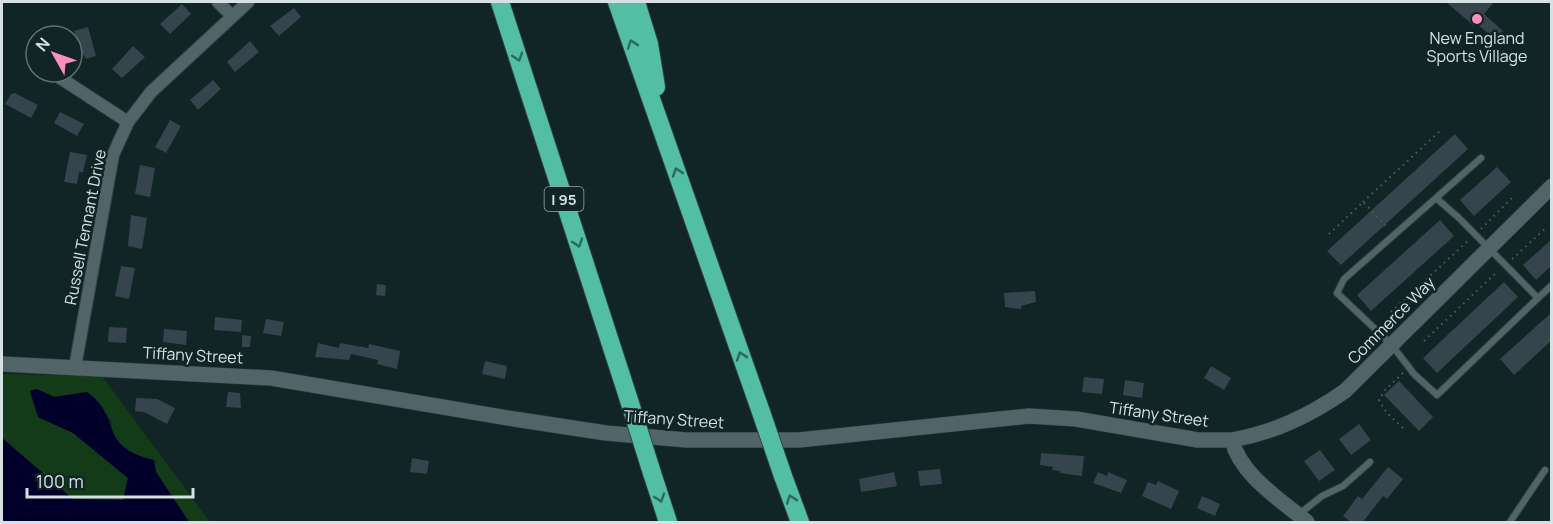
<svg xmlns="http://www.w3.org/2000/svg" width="1553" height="524" font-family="Manrope,sans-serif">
  <rect width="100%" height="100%" fill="#112426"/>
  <path fill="#133b17" d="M2 374 102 376 210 522H189L156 472 154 460 133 455 116 440 112 433 111 420 87 392 54 397 37 389 30 391 38 417 73 433 128 478 123 500 73 499 2 438Z"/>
  <path fill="#00002b" d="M37 389 54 397 87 392C124 419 96 446 154 460L156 472 189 522H6L2 519V438L73 499 123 500 128 478 73 433 38 417 30 391Z"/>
  <path fill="#35444d" d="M1446 2H1494L1484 14 1503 31 1496 40 1476 23 1474 26Z
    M182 4 191 14 170 34 160 24Z
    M294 8 301 17 279 36 270 26Z
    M88 27 96 56 86 59 79 48 74 31Z
    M250 41 259 52 235 72 227 62Z
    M133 46 145 57 122 78 112 69Z
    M213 80 221 89 198 110 190 100Z
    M15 93 38 105 31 118 5 104 11 94Z
    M60 112 84 124 77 136 54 123Z
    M170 120 181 126 166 153 155 147Z
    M1455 134 1468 149 1341 265 1327 251Z
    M70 152 87 155 83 172H79L77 184 64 182Z
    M140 165 155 168 150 197 135 194Z
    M1497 167 1511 182 1474 216 1460 200Z
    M131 215 147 218 142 249 128 246Z
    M1440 220 1454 236 1371 311 1357 295Z
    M1551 240V266L1536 280 1523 265Z
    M121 266 135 268 129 299 115 296Z
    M1504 282 1518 297 1437 373 1423 358Z
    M377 284 386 285 385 296 376 295Z
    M1035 291 1036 302 1021 306V309L1005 307 1004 293Z
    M1551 313V341L1514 375 1500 359Z
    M215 317 242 320 241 332 214 330Z
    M266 319 284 322 281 336 263 333Z
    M109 327 127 328 126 343 108 342Z
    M164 329 187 331 186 345 163 342Z
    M242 335 251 336 250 347H242Z
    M318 343 339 348 340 343 368 348 369 344 400 351 397 369 377 364 378 360 351 354 349 360 315 357Z
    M485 361 507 366 505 379 482 374Z
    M1211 366 1231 378 1224 390 1204 378Z
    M1084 377 1104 379 1102 394 1082 392Z
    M1125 380 1144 383 1142 398 1123 395Z
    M1399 381 1433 417 1419 431 1384 395Z
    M228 392 240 393 241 408 226 407Z
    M136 398 157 399 175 408 167 424 144 412 135 411Z
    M1359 424 1371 440 1351 455 1339 439Z
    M1320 450 1335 470 1319 481 1304 461Z
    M1041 453 1084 456 1082 476 1060 473V471L1052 470 1053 467 1040 465Z
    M412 458 429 461 427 474 410 472Z
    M1388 467 1403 479 1387 499 1383 496 1363 522H1351L1343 516 1358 496 1362 499Z
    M940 469 942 484 920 486 918 471Z
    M894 472 897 486 861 492 859 479Z
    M1098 472 1107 476 1108 472 1127 480 1121 493 1093 483Z
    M1158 481 1179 491 1171 509 1142 496 1148 482 1156 485Z
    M1202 496 1220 504 1215 516 1197 508Z"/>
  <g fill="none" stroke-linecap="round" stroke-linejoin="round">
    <defs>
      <path id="service" d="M1436 198 1459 218 1538 298 1437 395 1414 374 1391 344 1337 293 1344 279Z
        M1436 198 1481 158
        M1538 298 1552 285
        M1298 515 1322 496 1343 486 1370 462
        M1510 522 1545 470"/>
      <path id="minor" d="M218 2 232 16
        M35 47 36 49
        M51 72 128 122
        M75 367 113 155 128 122 151 92 248 2"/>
      <path id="tertiary" d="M2 364 271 378 514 419 606 433 686 440H799L1029 416 1076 419 1198 440H1232C1240 475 1281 500 1307 522
        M1232 440C1275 432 1309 416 1345 391L1552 186"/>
      <path id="motorway" d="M500 2 628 397
        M617 2 761 412
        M636 2 649 44 656 87
        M652 473 668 522
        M783 476 800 522"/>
    </defs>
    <use href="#service" stroke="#334042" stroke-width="8"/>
    <use href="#minor" stroke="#334042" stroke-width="14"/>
    <use href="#tertiary" stroke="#334042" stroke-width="16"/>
    <use href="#motorway" stroke="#334042" stroke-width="20"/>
    <path stroke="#4e5f61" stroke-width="2" stroke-dasharray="1.5 4.5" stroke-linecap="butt" d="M1363 202 1440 131
      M1481 229 1513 197
      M1329 234 1363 202 1388 228
      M1512 259 1545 229
      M1391 312 1470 239
      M1424 341 1498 271
      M1403 373 1385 390 1379 400 1386 412 1405 430"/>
    <use href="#service" stroke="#516568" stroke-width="6"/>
    <use href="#minor" stroke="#516568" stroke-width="12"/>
    <use href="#tertiary" stroke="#516568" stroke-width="15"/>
    <use href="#motorway" stroke="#52bea4" stroke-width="18"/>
    <defs>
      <path id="motorway-bridge" d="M628 397 652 473
        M761 412 783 476"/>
    </defs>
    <use href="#motorway-bridge" stroke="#334042" stroke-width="20" stroke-linecap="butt"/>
    <use href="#motorway-bridge" stroke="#52bea4" stroke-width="18"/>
  </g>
  <defs><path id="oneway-chevron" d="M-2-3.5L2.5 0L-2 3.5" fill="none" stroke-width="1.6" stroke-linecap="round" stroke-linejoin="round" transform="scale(1.5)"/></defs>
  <g stroke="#2e695f">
    <use href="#oneway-chevron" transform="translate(632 44) rotate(-109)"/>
    <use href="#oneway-chevron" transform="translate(518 57) rotate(72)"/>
    <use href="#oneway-chevron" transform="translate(677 172) rotate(-109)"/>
    <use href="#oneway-chevron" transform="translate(578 243) rotate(72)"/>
    <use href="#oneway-chevron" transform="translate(741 356) rotate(-109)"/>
    <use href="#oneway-chevron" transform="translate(660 498) rotate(72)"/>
    <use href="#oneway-chevron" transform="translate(791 499) rotate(-109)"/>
  </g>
  <circle fill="#fc8fc1" stroke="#112426" stroke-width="2" cx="1477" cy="19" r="6"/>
  <g text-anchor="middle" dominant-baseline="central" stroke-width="5" stroke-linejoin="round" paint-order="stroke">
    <rect fill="#112426" stroke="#9aa8aa" stroke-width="1.5" x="544.5" y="187" width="39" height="24" rx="4.5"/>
    <g font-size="15" font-weight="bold" fill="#d5e1e2">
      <text x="564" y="199">I 95</text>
    </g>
    <g font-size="16" fill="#d5e1e2" stroke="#112426">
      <text x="1477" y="38">New England<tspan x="1477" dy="18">Sports Village</tspan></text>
    </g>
    <g font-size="16" fill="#d5e1e2" stroke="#112426">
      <text transform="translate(85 227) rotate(-79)">Russell Tennant Drive</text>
      <text transform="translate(1391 320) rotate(-45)">Commerce Way</text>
      <text transform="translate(193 355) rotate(3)">Tiffany Street</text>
      <text transform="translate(1159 414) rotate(8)">Tiffany Street</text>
      <text transform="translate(674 419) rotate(4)">Tiffany Street</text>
    </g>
  </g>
  <rect width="1553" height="524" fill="none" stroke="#d5e1e2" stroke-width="6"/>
  <g transform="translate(54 54) rotate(310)"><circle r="28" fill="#112426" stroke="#5f7071" stroke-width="1.5"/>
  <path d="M0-4.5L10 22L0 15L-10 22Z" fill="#fc8fc1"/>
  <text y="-9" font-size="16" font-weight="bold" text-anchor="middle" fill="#d5e1e2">N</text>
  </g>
  <path d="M27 488v9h166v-9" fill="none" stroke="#d5e1e2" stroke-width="3"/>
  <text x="36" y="488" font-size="18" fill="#d5e1e2" stroke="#112426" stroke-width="4.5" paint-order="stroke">100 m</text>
</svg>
